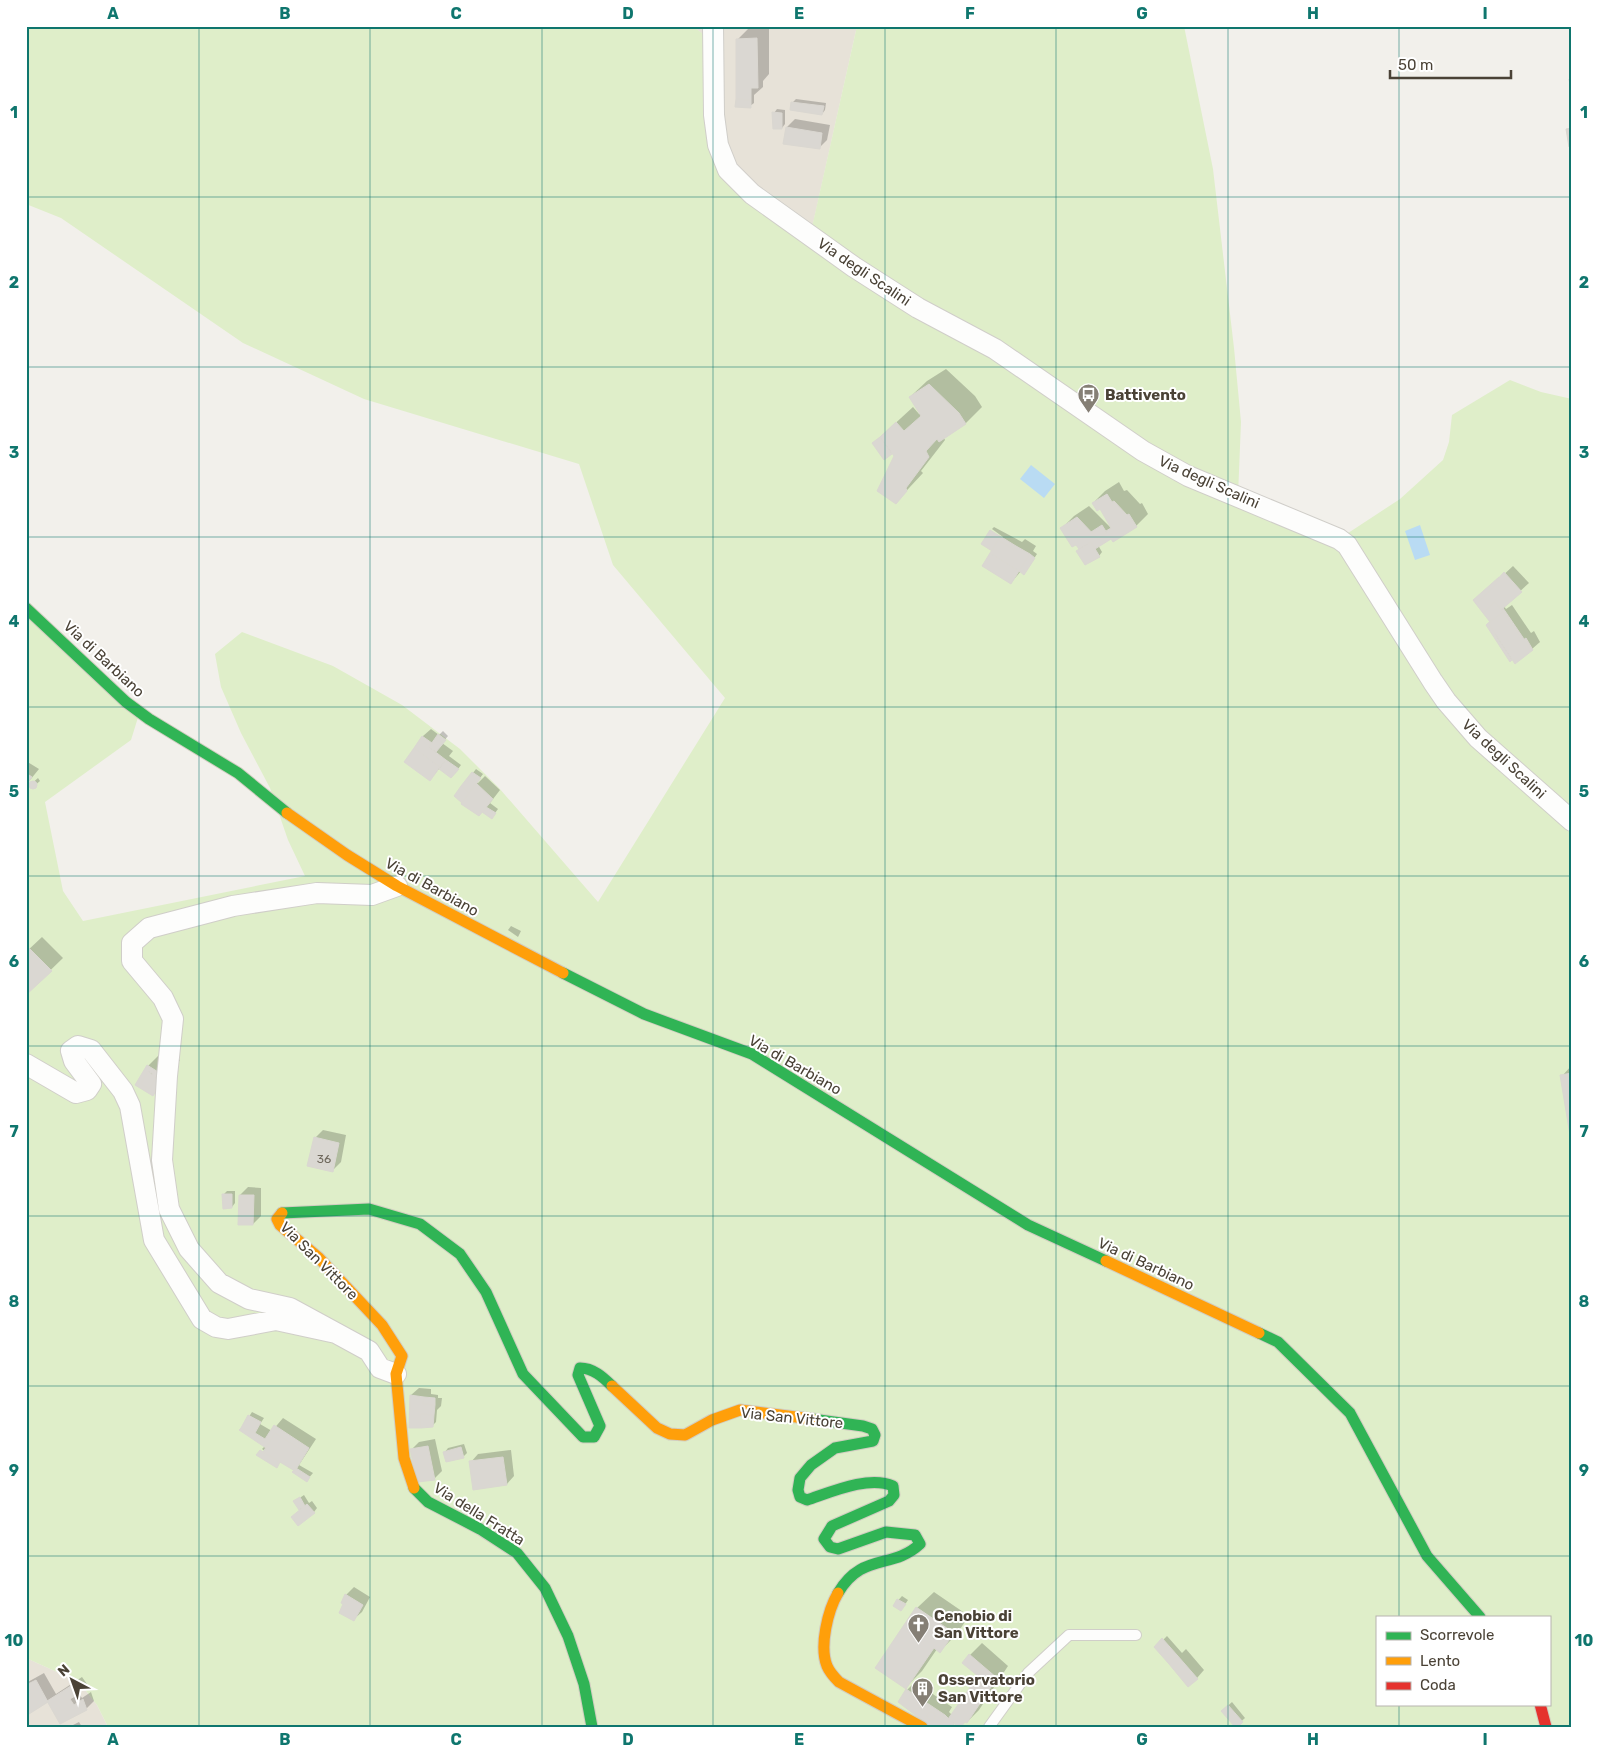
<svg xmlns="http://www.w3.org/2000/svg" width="1598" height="1753" font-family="Rubik,sans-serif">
  <rect width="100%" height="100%" fill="#f2f0eb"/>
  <path fill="#e7e2d8" d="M693 26H857L810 237 716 148 715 45Z
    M26 1658 79 1682 97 1705 108 1727H26Z"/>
  <path fill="#dfeec9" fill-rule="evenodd" d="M27 26H693L715 44 716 148 810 236 857 26H1184L1213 169 1234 348 1241 422 1238 496 1339 539 1400 499 1443 460 1449 442 1452 415 1510 380 1541 392 1572 399V1727H108L97 1705 79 1682 26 1658V604L140 711 131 740 45 802 63 891 83 921 305 876 288 840 270 788 241 733 221 687 215 654 242 632 333 666 402 705 460 749 499 788 598 902 725 698 613 565 579 464 364 399 243 343 61 218 26 204ZM1377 1617H1549V1704H1377Z"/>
  <path fill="#b9dbf3" d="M1031 465 1055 484 1044 498 1020 479Z
    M1420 525 1430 555 1415 560 1405 531Z"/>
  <path fill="#0003" d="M750 27H769V74L763 81V87L754 95V103L750 106 738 39Z
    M796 99 826 103 825 110 822 114 793 102Z
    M777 109 785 110V124L782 128 774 113Z
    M795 119 830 125 827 140 819 148 784 142 787 127Z
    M946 369 975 396 982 407 966 423 944 438 945 440 921 471 923 473 896 502 895 456 892 452 884 458 877 440 913 407 919 414 920 413 910 397 927 381Z
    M1119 482 1124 491 1127 490 1140 504 1142 503 1148 514 1136 526 1098 545 1102 552 1099 556 1080 549 1062 528 1074 516 1089 506 1112 529 1100 507 1093 503 1105 491Z
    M994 527 1022 542 1025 539 1036 546 1033 551 1037 554 1027 569 1021 571 1011 583 1002 539 1003 537 992 529Z
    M1513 566 1529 583 1504 606 1506 609 1512 605 1531 633 1534 631 1540 642 1532 649 1510 660 1494 635 1496 633 1492 621 1499 579Z
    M431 729 439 735 443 731 448 736 442 743 453 751 449 756 461 765 455 773 440 768 430 779 405 762 423 736Z
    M26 761 39 769 26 785Z
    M476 769 483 774 477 782 478 783 485 776 500 790 490 803 498 809 492 817 455 796Z
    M38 778 40 781 33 787 31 784Z
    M511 926 521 931 518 937 508 930Z
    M42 937 63 958 26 994V952Z
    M164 1050 180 1060 169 1078 137 1085 148 1066Z
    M1572 1065V1139L1562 1076Z
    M323 1130 346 1135 341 1162 333 1170 315 1138Z
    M248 1187 261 1188V1216L253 1224 240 1195Z
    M227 1191H235V1203L232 1207 223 1195Z
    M419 1388 431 1389V1394L438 1395V1398H442L441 1406 437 1410 436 1422 432 1426 411 1395Z
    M252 1412 264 1418 260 1424 272 1431 283 1418 316 1439 299 1465 313 1473 307 1480 295 1473 298 1466 294 1470 262 1449 265 1446 243 1426Z
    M435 1439 442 1471 434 1479 411 1450 419 1442Z
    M464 1444 467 1453 463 1457 445 1452 448 1448Z
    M511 1450 514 1476 507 1484 471 1462 478 1454Z
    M304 1495 309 1503 312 1501 317 1508 314 1512 300 1510 295 1501Z
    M354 1587 370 1597 362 1612 354 1619 346 1595Z
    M934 1592 969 1616 956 1635 940 1651 937 1649 922 1671 906 1687 877 1667 917 1608Z
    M902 1596 908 1600 904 1606 894 1605Z
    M1167 1636 1182 1653 1186 1649 1204 1670 1197 1678 1156 1647Z
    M982 1643 1008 1666 979 1710 967 1722H955L952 1727H941L900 1701 907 1690 915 1682 952 1707 949 1712 952 1715 980 1675 970 1655Z
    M44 1673 56 1694 82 1677 87 1684 78 1692 82 1698 91 1692 94 1701 86 1709 47 1701 26 1706V1683Z
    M1232 1702 1245 1718 1236 1726 1222 1711Z
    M79 1722 82 1727H70L71 1726Z"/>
  <path fill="#dad7d2" stroke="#dad7d1" d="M757 38 758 88H751V100L736 99V39Z
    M1572 78V96L1569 79Z
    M736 99 751 100V108L735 107Z
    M791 102 824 106 822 115 790 110Z
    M772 112 782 113V129H773Z
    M786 127 822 133 820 149 783 144Z
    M1572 128V146L1569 147 1566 129Z
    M929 384 959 413 966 424 939 442 937 439 926 451 929 457 906 488 907 491 896 504 877 491 894 456 880 437 896 422 904 431 921 416 909 397Z
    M880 437 892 454 884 460 872 443Z
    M1107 494 1112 502 1114 501 1127 515 1129 514 1137 527 1113 542 1111 539 1095 549 1091 542 1079 549 1076 545 1072 547 1060 528 1077 517 1098 539 1107 533 1106 531 1111 528 1100 509 1097 511 1092 503Z
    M1102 525 1107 533 1098 539 1091 532Z
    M990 530 1016 546 1014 550 998 540 992 551 981 544Z
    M998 540 1014 550 1016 546 1030 554 1019 571 990 553Z
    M1091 542 1100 557 1085 565 1076 551Z
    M990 553 1019 571 1011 584 982 566Z
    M1030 554 1035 558 1024 575 1019 571Z
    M1504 572 1522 592 1501 610 1495 602 1483 613 1476 604 1497 584 1495 582Z
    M1499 577 1500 578 1495 582 1497 584 1476 604 1473 600Z
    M1495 602 1503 612 1490 622 1483 613Z
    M1503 608 1524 639 1523 640 1502 610Z
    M1501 610H1502L1523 640 1526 638 1533 650 1515 664 1488 623 1503 612Z
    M1488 623 1512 660 1510 662 1486 625Z
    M438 734 446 740 436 752 429 747Z
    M422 736 432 743 429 747 446 760 440 767 414 748Z
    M414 748 440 767 430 781 404 762Z
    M446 760 459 769 451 778 439 769Z
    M472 772 481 778 469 793 461 786Z
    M26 773 32 777 26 785Z
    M29 785a4 4 0 1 1 8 0a4 4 0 1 1-8 0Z
    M476 783 493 799 479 816 461 804Z
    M461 786 469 793 462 803 454 796Z
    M486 807 496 813 492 819 482 812Z
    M29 948 52 971 26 995V951Z
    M147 1065 155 1070 153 1074 148 1071 141 1084 149 1089 156 1078 165 1076 153 1096 135 1085Z
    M155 1070 161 1074 158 1079 152 1075Z
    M148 1071 156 1078 149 1089 141 1084Z
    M1572 1073V1147L1560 1075Z
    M314 1137 339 1143 333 1172 307 1166Z
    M222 1194H232V1208L223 1209Z
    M239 1195H254L253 1225H238Z
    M410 1395 424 1397 423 1404 435 1405 434 1415 421 1414V1428H409Z
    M424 1397 435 1398V1405L423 1404Z
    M421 1414 434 1415 433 1427 421 1428Z
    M248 1415 261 1422 255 1433 241 1428Z
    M274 1425 309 1448 306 1453 275 1433 266 1448 239 1430 241 1428 255 1433 265 1439Z
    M275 1433 306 1453 295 1471 263 1452Z
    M428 1446 435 1480 417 1482 410 1449Z
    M461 1447 464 1458 446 1462 443 1452Z
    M260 1450 280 1462 277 1468 256 1455Z
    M503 1457 507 1485 473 1490 469 1461Z
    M296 1468 310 1477 307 1482 292 1472Z
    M300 1497 305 1506 299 1510 293 1501Z
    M307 1504 315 1513 298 1526 291 1517Z
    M345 1594 363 1605 354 1621 339 1613 343 1604 341 1603Z
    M897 1599 906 1604 901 1611 893 1606Z
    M916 1607 954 1633 940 1653 934 1648 906 1689 875 1668Z
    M1162 1638 1177 1655 1169 1664 1154 1647Z
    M969 1654 997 1678 967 1723 965 1722 961 1727H959L948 1719 978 1676 962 1663Z
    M1177 1655 1198 1679 1188 1687 1169 1664Z
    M36 1680 48 1702 29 1714 26 1709V1685Z
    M74 1684 80 1693 70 1699 74 1705 83 1699 87 1710 60 1724 47 1701Z
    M906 1689 945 1715 938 1727H931L898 1702Z
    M1228 1705 1243 1722 1238 1727H1235L1221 1711Z
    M927 1716a4 4 0 1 1 8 0a4 4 0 1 1-8 0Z
    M945 1715 954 1724 952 1727 938 1726Z"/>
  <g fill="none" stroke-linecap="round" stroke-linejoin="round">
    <defs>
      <path id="lane" d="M989 1727 1028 1673 1069 1635H1136"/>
      <path id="street" d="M713 26 714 115 718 145 728 170 752 194 854 267 918 308 995 349 1143 451 1188 476 1339 539 1347 545 1433 682 1446 701 1478 738 1572 821
        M26 1064 76 1093 87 1090 91 1084 74 1061 71 1051 78 1046 91 1050 123 1091 130 1106 154 1240 202 1319 216 1327 228 1329 276 1320 336 1333 369 1351 380 1368 396 1374
        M336 1333 290 1308 249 1299 219 1283 189 1249 169 1209 162 1160 167 1076 173 1019 163 998 132 961V943L149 928 233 906 317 893 372 895 397 886"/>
      <path id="fast" d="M26 608 126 702 149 719 238 773 287 813
        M563 973 644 1014 752 1054 1028 1225 1106 1261
        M282 1213 369 1209 420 1224 460 1254 486 1292 523 1374 583 1437H594L600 1426 578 1375 580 1368C593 1368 603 1377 612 1386
        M1259 1333 1278 1342 1350 1413 1427 1556 1480 1617
        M812 1419 863 1426 872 1429 875 1435 873 1441 835 1448 811 1465 800 1478 798 1490 800 1497 807 1500C831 1492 869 1475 893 1486L894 1495 889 1501 832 1526 824 1539 830 1547 838 1549 886 1532 915 1535 920 1544C892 1570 862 1552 838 1593
        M414 1488 428 1502 480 1529 517 1553 545 1588 568 1636 584 1684 592 1727"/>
      <path id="slow" d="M287 813 347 855 397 886 563 973
        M282 1213 277 1219 280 1225 319 1258 382 1325 402 1356 396 1374 404 1458 414 1488
        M1106 1261 1259 1333
        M612 1386 657 1428 670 1434 685 1435 712 1420 740 1410 812 1419
        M838 1593C828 1610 819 1646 827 1666 830 1673 834 1677 839 1682L922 1727"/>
      <path id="jam" d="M1540 1704 1546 1727"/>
    </defs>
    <use href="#lane" stroke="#d0cec9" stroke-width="12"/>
    <use href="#street" stroke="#d0cec9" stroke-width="22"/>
    <use href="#fast" stroke="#d2cdc1" stroke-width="13"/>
    <use href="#slow" stroke="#d2cdc1" stroke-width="13"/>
    <use href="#jam" stroke="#d2cdc1" stroke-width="13"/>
    <use href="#lane" stroke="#fdfdfc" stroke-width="10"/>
    <use href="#street" stroke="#fdfdfc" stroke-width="20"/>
    <use href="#fast" stroke="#30b455" stroke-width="11"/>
    <use href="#slow" stroke="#ff9f0a" stroke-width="11"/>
    <use href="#jam" stroke="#e5322d" stroke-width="11"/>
  </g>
  <path fill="none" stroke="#0f766e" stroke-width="1" stroke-opacity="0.55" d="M199 26V1727M370 26V1727M542 26V1727M713 26V1727M885 26V1727M1056 26V1727M1228 26V1727M1399 26V1617M26 197H1572M26 367H1572M26 537H1572M26 707H1572M26 876H1572M26 1046H1572M26 1216H1572M26 1386H1572M26 1556H1572M1399 1704V1727"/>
  <defs>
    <symbol id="bus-pin" viewBox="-11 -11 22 30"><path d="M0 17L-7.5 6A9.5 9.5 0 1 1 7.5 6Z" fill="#857f75" stroke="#fff"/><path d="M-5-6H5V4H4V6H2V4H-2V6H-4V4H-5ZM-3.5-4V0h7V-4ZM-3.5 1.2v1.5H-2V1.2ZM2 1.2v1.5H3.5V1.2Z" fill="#fff"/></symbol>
    <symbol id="church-pin" viewBox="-11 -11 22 30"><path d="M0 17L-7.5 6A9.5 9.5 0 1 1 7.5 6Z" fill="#857f75" stroke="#fff"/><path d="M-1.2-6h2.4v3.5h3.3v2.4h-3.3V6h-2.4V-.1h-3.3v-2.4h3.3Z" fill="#fff"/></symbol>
    <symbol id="building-pin" viewBox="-11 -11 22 30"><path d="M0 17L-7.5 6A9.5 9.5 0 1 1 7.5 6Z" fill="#857f75" stroke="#fff"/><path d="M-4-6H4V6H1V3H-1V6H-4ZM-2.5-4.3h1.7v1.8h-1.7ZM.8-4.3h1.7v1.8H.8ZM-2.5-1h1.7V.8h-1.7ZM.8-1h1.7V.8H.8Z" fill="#fff"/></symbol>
  </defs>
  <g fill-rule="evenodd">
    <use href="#bus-pin" x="1076" y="382" width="25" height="34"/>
    <use href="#church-pin" x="906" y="1612" width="25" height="34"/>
    <use href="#building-pin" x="910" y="1676" width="25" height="34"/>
  </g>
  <g text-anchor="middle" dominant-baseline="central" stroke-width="4" stroke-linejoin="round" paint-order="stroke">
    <g font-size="12" fill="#70695e">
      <text x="324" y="1159">36</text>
    </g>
    <g font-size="15" fill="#4a4236" stroke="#fff">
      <text transform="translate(864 272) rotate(34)">Via degli Scalini</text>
      <text transform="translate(1209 482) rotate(24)">Via degli Scalini</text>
      <text transform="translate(104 659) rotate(43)">Via di Barbiano</text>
      <text transform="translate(1504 759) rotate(43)">Via degli Scalini</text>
      <text transform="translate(432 887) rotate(29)">Via di Barbiano</text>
      <text transform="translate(795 1065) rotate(30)">Via di Barbiano</text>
      <text transform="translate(319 1261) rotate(45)">Via San Vittore</text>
      <text transform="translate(1146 1264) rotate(25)">Via di Barbiano</text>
      <text transform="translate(792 1418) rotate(6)">Via San Vittore</text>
      <text transform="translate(479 1514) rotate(32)">Via della Fratta</text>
    </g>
    <g font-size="15" font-weight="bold" fill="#4a4236" stroke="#fff" text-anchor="start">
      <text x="1105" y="395">Battivento</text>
      <text x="934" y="1616">Cenobio di<tspan x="934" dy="17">San Vittore</tspan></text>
      <text x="938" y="1680">Osservatorio<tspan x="938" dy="17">San Vittore</tspan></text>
    </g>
  </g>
  <rect width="1598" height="1753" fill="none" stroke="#ffffff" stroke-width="55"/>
  <rect x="1376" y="1616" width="175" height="90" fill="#ffffff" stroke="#b7b3af"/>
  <rect x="1386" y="1632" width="25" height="8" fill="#30b455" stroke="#b7b3af"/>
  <text x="1420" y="1640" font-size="15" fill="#4a4236">Scorrevole</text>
  <rect x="1386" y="1657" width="25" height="8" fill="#ff9f0a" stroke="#b7b3af"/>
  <text x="1420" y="1666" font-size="15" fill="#4a4236">Lento</text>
  <rect x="1386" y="1682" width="25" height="8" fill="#e5322d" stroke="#b7b3af"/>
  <text x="1420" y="1690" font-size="15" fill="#4a4236">Coda</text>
  <g transform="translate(72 1680) rotate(319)" stroke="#ffffff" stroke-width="4" paint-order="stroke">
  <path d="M0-4L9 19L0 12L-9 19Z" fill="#4a4236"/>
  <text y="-8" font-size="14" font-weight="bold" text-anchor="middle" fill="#4a4236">N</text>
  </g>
  <path d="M1390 70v8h121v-8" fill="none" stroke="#4a4236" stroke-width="2.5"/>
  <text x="1398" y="70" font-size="15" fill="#4a4236" stroke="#ffffff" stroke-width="4" paint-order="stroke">50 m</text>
  <rect x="28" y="28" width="1542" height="1698" fill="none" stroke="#0f766e" stroke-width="2"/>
  <g font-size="16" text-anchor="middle" font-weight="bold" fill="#0f766e">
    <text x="113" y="19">A</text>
    <text x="285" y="19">B</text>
    <text x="456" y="19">C</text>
    <text x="628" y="19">D</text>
    <text x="799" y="19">E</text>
    <text x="970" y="19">F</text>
    <text x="1142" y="19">G</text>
    <text x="1313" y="19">H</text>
    <text x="1485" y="19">I</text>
    <text x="14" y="118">1</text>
    <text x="1584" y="118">1</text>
    <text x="14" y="288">2</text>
    <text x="1584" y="288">2</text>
    <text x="14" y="458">3</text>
    <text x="1584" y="458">3</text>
    <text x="14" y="627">4</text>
    <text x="1584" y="627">4</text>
    <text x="14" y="797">5</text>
    <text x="1584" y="797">5</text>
    <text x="14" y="967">6</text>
    <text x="1584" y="967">6</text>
    <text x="14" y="1137">7</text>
    <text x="1584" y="1137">7</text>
    <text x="14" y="1307">8</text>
    <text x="1584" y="1307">8</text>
    <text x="14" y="1476">9</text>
    <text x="1584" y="1476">9</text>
    <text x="14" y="1646">10</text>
    <text x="1584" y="1646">10</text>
    <text x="113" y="1745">A</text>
    <text x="285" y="1745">B</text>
    <text x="456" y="1745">C</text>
    <text x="628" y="1745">D</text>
    <text x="799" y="1745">E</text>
    <text x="970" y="1745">F</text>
    <text x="1142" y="1745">G</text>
    <text x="1313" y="1745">H</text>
    <text x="1485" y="1745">I</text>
  </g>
</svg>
